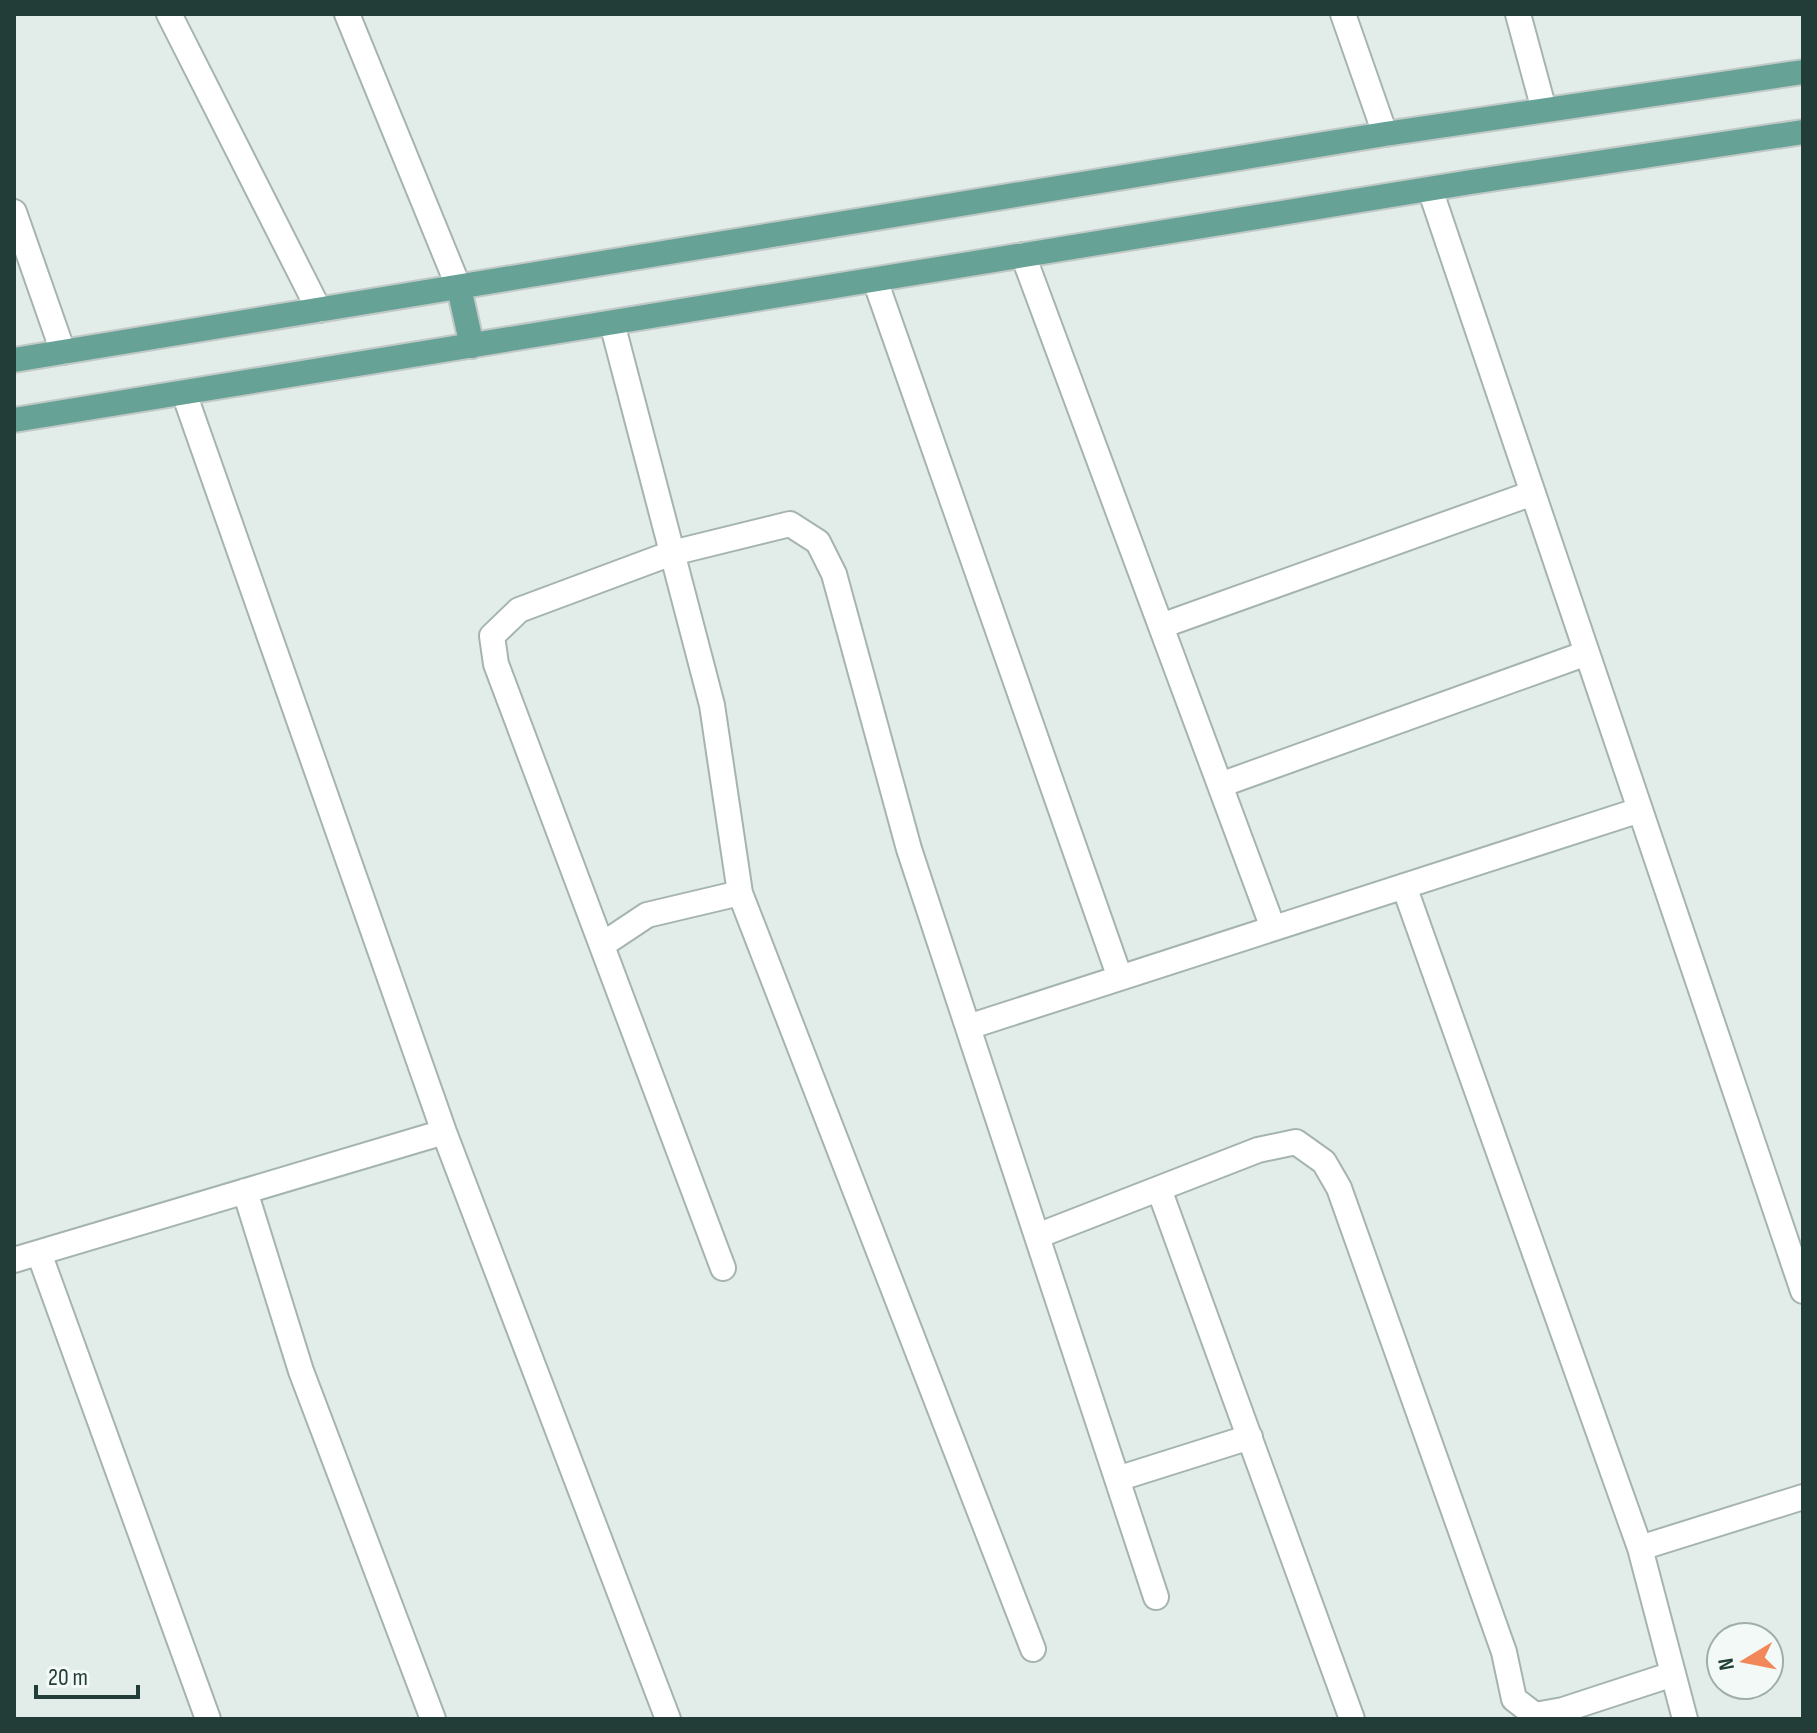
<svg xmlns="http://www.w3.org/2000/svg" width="1817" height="1733" font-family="'Sofia Sans Condensed',sans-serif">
  <rect width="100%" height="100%" fill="#e2ece8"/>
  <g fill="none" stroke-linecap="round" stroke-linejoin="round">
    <defs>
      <path id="minor" d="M169 14 319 310
        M347 14 459 288
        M1343 14 1385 134
        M1518 14 1544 110
        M1430 189 1803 1291
        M14 212 63 352
        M1023 255 1273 928
        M875 280 1120 978
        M612 323 712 705 740 893 1033 1649
        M184 393 444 1132 668 1719
        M1161 626 1533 493
        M1220 785 1587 653
        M1404 886 1640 1548 1685 1719
        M602 945 647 915 740 893
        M968 1027 1640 810
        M1159 1189 1352 1719
        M245 1191 301 1371 433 1719
        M1037 1236 1258 1150 1296 1142 1324 1162 1339 1188 1504 1652 1514 1699 1535 1715 1563 1710 1673 1674
        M39 1253 208 1719
        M14 1260 444 1132
        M723 1268 496 664 492 636 519 610 672 553 790 524 818 542 834 574 909 849 1156 1597
        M1117 1479 1250 1437
        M1640 1548 1803 1497"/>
      <path id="primary" d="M459 288 472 346
        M14 360 1385 134 1803 72
        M14 420 1471 182 1803 132"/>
    </defs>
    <use href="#minor" stroke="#a5b4af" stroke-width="28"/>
    <use href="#primary" stroke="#c1c9c7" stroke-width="28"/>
    <use href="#minor" stroke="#fff" stroke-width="24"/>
    <use href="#primary" stroke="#66a296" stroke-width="24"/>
  </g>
  <rect width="1817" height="1733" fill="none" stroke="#223d37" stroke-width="32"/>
  <g transform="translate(1745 1661) rotate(260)"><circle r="38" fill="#f3f9f6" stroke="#9faeaa" stroke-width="2"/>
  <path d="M0-6L14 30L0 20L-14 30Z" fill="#f2875a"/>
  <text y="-12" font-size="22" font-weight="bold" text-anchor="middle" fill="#223d37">N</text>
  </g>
  <path d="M36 1685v12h102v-12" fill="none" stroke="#223d37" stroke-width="4"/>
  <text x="48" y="1685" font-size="24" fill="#223d37" stroke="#f3f9f6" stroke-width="6" paint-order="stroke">20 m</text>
</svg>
